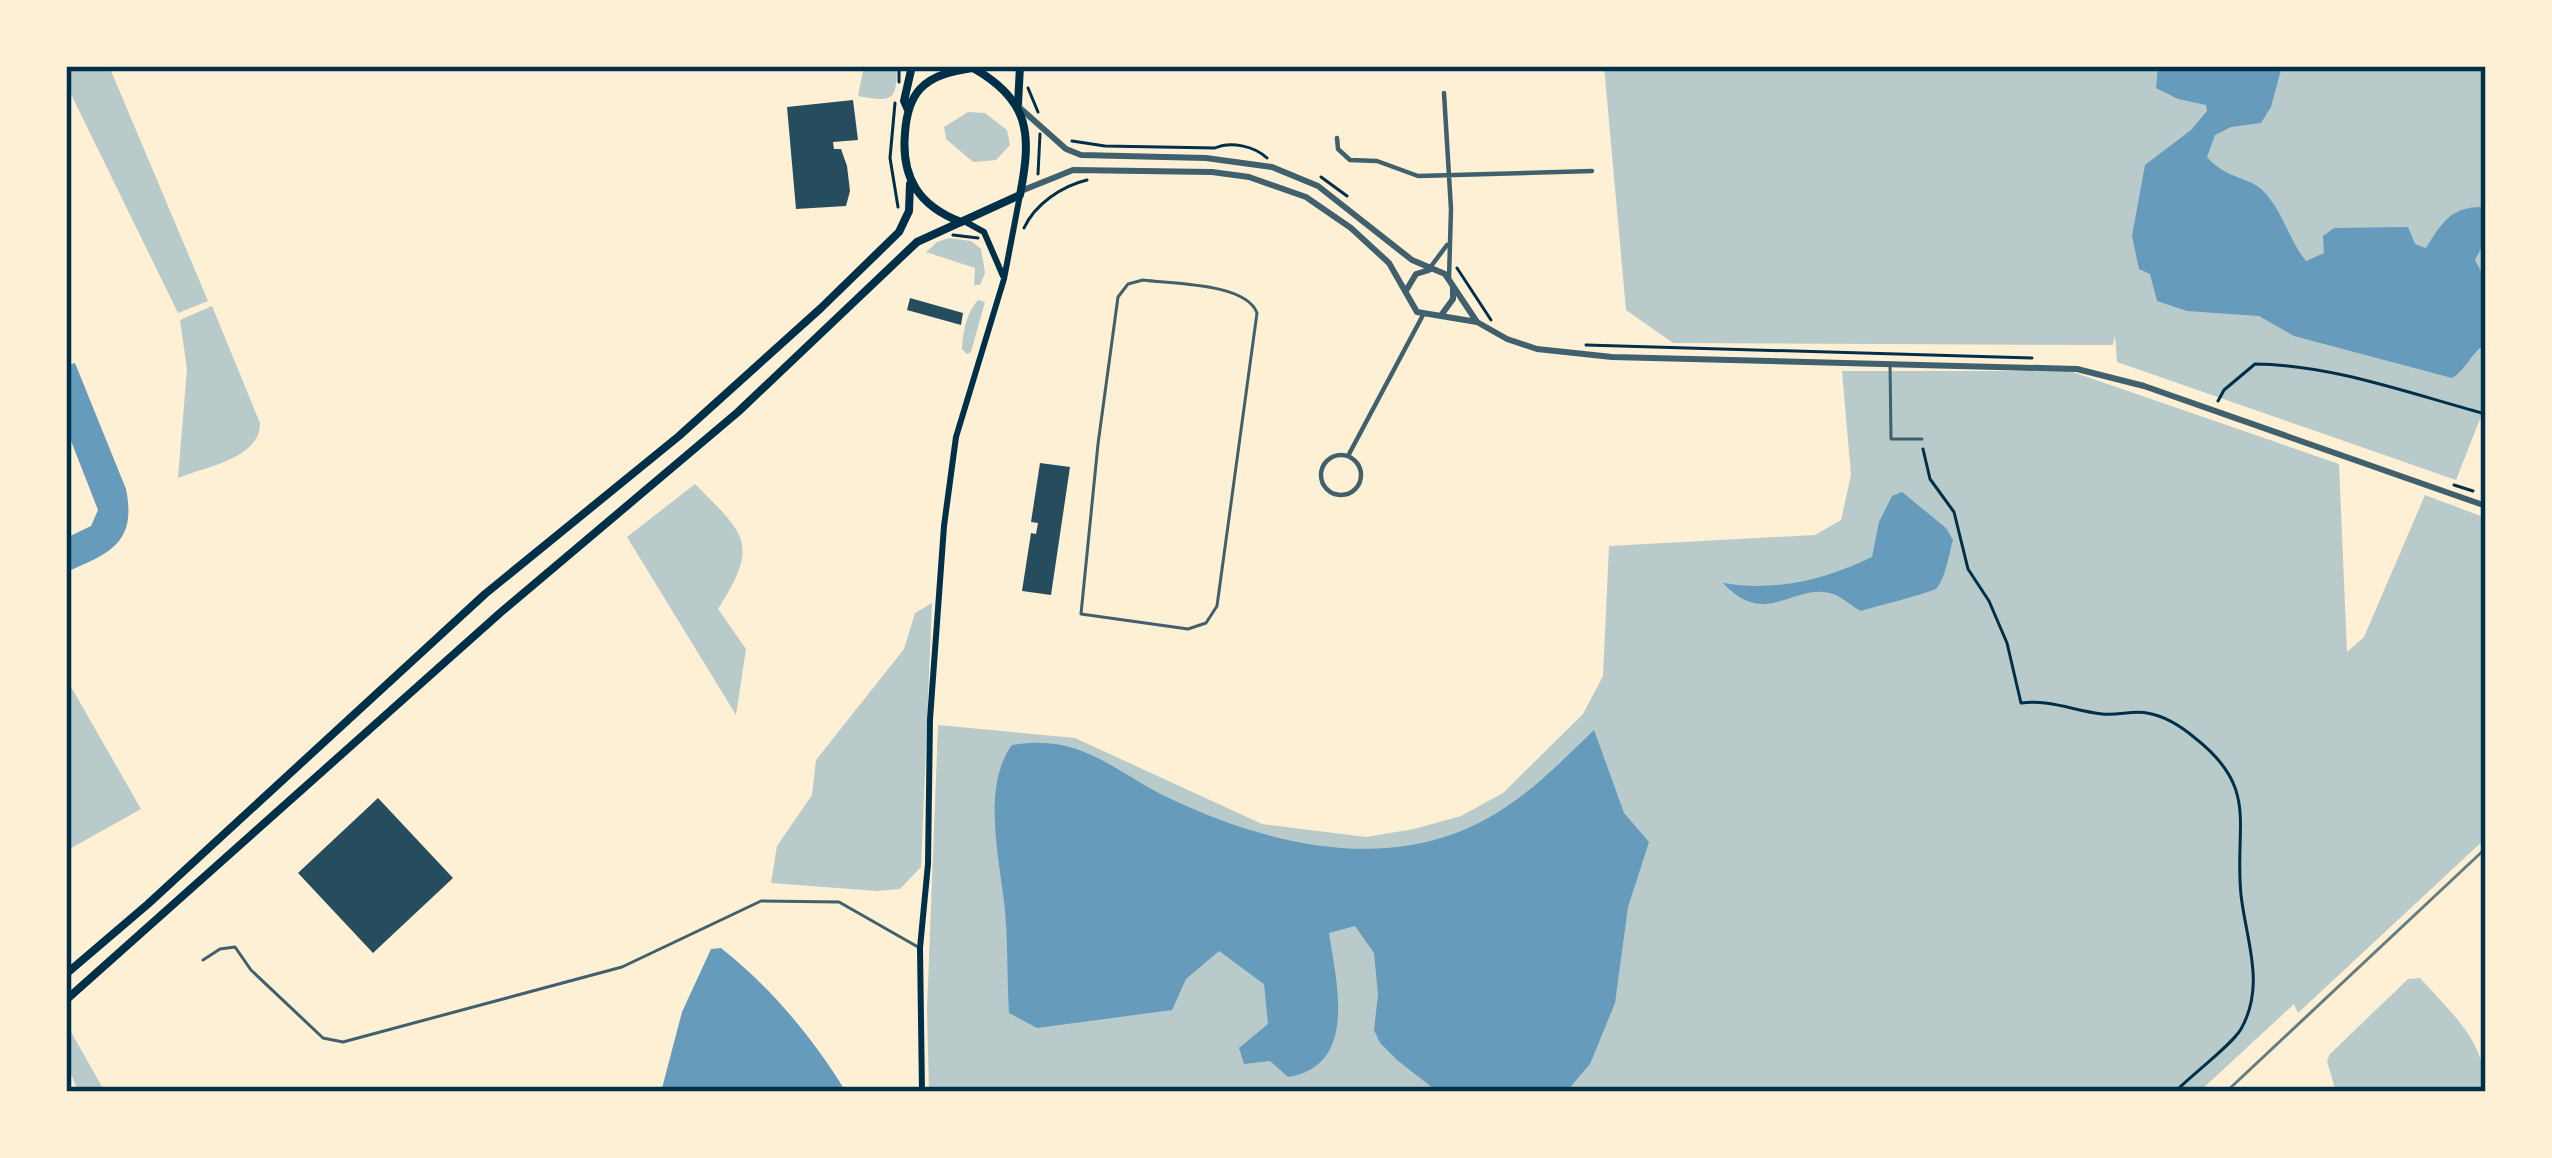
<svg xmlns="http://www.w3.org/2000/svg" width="2552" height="1158" font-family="'DM Sans',sans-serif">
  <rect width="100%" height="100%" fill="#fdf0d5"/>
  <path fill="#b9caca" d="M66 66H109L208 301 178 313 66 84Z
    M864 66H897C897 102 892 102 858 96Z
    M1604 66H2486V415L2482 414 2456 480 2117 362 2115 335 2113 345 1673 343 1626 310Z
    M968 112 985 113 1007 130 1010 145 996 160 973 162 946 139 944 127Z
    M949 238 971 241 981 249 985 273 980 285H974L975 268 926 252 937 242Z
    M978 300 985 302 971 352 967 354 962 349C963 332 966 313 978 300Z
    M212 306 260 423C261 458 206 467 178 478L187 369 180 320Z
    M1842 371H2070L2339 464 2347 652 2364 637 2425 495 2486 518V838L2298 1013 2294 1004 2199 1092H929L927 1010 938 725 1075 738 1262 824 1366 837 1414 829 1461 816 1503 793 1583 714 1603 676 1609 546 1815 535 1841 520 1851 475Z
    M695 484C747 536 759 544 718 609L746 649 736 715 627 537Z
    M932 603 921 867 900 889 877 891 771 883 777 846 812 795 816 760 904 649 915 613Z
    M66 678 141 809 66 851Z
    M2420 978C2452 1014 2486 1041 2486 1092H2336L2327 1061 2330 1054 2408 979Z
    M71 1032 105 1092H78L66 1060V1037Z"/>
  <path fill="#669bbc" d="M2158 66H2282L2271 107 2261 123 2231 127 2215 135 2207 157C2228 181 2251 176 2265 193 2284 214 2289 240 2306 261L2324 253 2323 236 2334 228 2408 227 2415 244 2426 248C2442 223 2450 207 2482 207L2486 239 2475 260 2486 281V344C2472 351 2467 369 2452 378L2294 336 2259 316 2187 311 2157 301 2150 274 2139 269 2132 236 2145 165 2191 130 2207 111 2206 105 2178 99 2156 88Z
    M75 363 126 489C137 543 110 553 66 572V538L91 526 98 510 66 428V366Z
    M1902 492 1946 528 1953 540C1949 553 1946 577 1937 588 1934 592 1873 607 1861 611 1852 607 1846 600 1838 596 1797 577 1768 632 1723 583 1775 592 1824 580 1872 557L1879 522 1892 496Z
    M1594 730 1624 813 1649 842 1628 907 1615 1003 1590 1064 1566 1092H1438L1397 1060 1380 1043 1374 1030 1378 995 1374 953 1355 926 1329 933C1336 981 1359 1066 1288 1077L1270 1061 1244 1064 1239 1048 1268 1024 1264 984 1219 951 1186 979 1172 1010 1037 1028 1009 1013C1007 979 1008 944 1005 910 1000 861 981 787 1012 745 1082 733 1112 771 1171 799 1268 845 1390 874 1488 818 1528 796 1561 762 1594 730Z
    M721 948C769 986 812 1036 846 1092H661L682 1012 711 949Z"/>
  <path fill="#264d5e" d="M853 100 858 140 833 142 834 149H841L847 166 850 191 846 206 796 209 787 107Z
    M910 298 963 313 961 325 907 310Z
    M1040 463 1070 467 1051 595 1022 591 1031 533 1036 534 1038 523 1031 522Z
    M378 798 453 878 373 953 298 873Z"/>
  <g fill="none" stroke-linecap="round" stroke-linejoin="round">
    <path stroke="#003049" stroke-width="3" d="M899 82V66
      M1028 88 1038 112
      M895 103 890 158 898 207
      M1072 141 1105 146 1215 148C1231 141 1254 146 1267 158
      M1038 174 1040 134
      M1321 177 1347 196
      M1024 228C1035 204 1062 186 1087 180
      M953 235 978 238
      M1457 268 1491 320
      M1586 345 2032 358
      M2218 401 2224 390 2255 364C2332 365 2408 393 2482 413L2486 409
      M1923 449 1930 479 1954 512 1968 569 1989 601 2007 643 2021 703C2049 699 2075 711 2102 714 2117 716 2133 710 2147 713 2165 716 2182 727 2195 738 2260 789 2234 824 2241 895 2246 940 2266 985 2241 1029 2232 1045 2191 1075 2175 1092
      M2454 485 2473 491"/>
    <path stroke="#3f606c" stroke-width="3" d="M1143 280C1173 284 1246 283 1257 313L1217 606 1206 623 1188 629 1081 614 1098 444 1118 297 1128 284Z
      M1890 363 1891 439H1922
      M203 960 220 949 235 947 251 970 323 1038 343 1042 622 967 761 901 839 902 918 947"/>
    <path stroke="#3f606c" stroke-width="4.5" d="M1444 93 1451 209 1449 278
      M1337 138 1338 149 1350 160 1377 161 1418 176 1592 171
      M1429 269 1447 245
      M1321 475a20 20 0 1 1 40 0a20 20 0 1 1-40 0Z
      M1348 456 1423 315"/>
    <path stroke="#3f606c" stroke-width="6" d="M1020 108 1066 149 1081 155 1206 158 1272 167 1318 186 1412 260 1445 274 1477 322 1507 339 1537 349 1612 357 2077 369 2144 386 2486 506
      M1021 191 1073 170 1212 172 1249 177 1306 197 1351 228 1389 263 1417 312 1477 322
      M1407 289 1416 274 1429 270
      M1442 314 1453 299V286"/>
    <path stroke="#003049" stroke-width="6" d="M964 221 984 232 1003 276
      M922 1092 920 948 928 864 930 719 944 526 956 437 1004 279 1020 195"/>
    <path stroke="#003049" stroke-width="8" d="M1018 104 1020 66"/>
    <path stroke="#003049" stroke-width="8" d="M908 110 904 101 912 66
      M66 974 148 904 485 594 679 436 821 308 899 232 909 211 910 184
      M66 1000 500 613 738 412 917 242 1020 195C1032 134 1030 100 973 68 954 71 934 74 920 89 910 100 906 118 905 133 901 178 919 206 961 222"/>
    <path stroke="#657d81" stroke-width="3" d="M2226 1092 2486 848"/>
  </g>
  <rect width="2552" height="1158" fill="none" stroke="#fdf0d5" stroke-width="138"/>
  <rect x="69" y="69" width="2414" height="1020" fill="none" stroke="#003049" stroke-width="4.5"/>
</svg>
